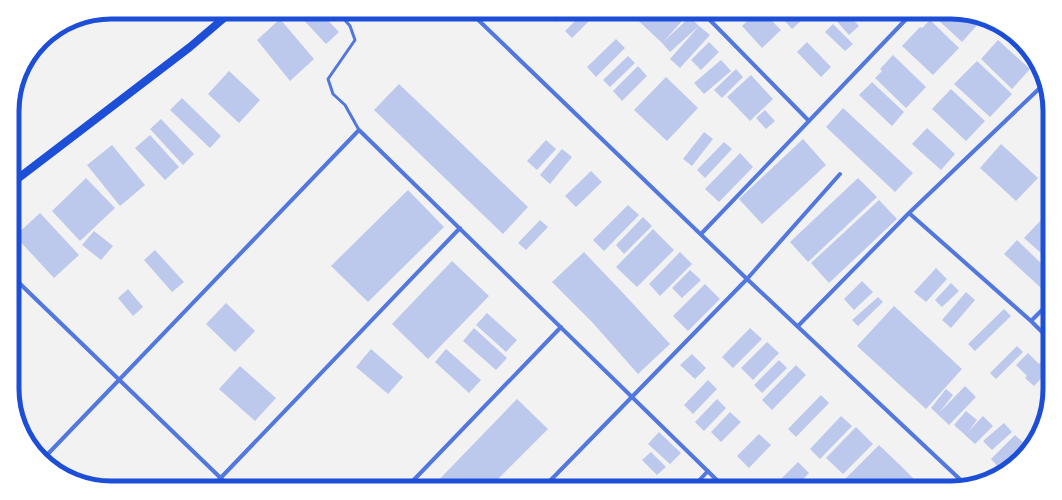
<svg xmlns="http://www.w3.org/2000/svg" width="1062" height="500" font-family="Barlow,sans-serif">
  <rect width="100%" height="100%" fill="#f2f2f2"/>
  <path fill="#bdc9ec" d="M300 12H320L339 32 326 44 298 14Z
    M545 12H566L557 22Z
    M584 12H595L596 14 572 38 565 31Z
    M629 12H690L664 41 690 17 699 26 670 52 662 43Z
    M757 12H763L781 30 762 48 742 26Z
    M777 12H811L792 29Z
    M841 12H846L859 26 849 35 834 18Z
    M853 12H863L858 17Z
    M941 12H951L975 17 980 22 962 42 936 18Z
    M280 19 314 59 290 81 257 40Z
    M930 20 959 48 933 75 902 46 920 27 922 28Z
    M833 24 853 44 845 51 825 32Z
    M699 26 710 35 680 68 670 59Z
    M1011 37 1030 51 1035 63 1033 65 1007 40Z
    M616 39 625 48 596 77 587 67Z
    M998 40 1030 69 1012 89 981 59Z
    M709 42 719 52 701 70 691 60Z
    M807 42 831 67 821 77 797 52Z
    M893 55 926 87 906 108 875 78 882 71 880 69Z
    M628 56 635 63 610 87 603 80Z
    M721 60 731 71 704 94 694 83Z
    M977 61 1012 94 990 117 954 84Z
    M638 66 647 76 622 101 613 91Z
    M736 69 743 77 722 98 714 90Z
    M229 71 260 100 239 123 208 94Z
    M751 75 773 99 750 121 727 97Z
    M666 77 698 108 667 141 634 110Z
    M872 82 904 112 892 126 859 95Z
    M399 84 528 207 503 234 374 110Z
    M951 89 985 121 966 141 932 109Z
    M182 98 221 136 210 148 170 110Z
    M843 108 913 173 895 192 826 127Z
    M765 110 775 121 766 129 756 118Z
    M161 119 194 154 183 165 150 129Z
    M927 128 955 154 941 170 912 144Z
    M704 132 713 139 692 166 683 159Z
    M150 135 179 167 165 180 135 148Z
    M803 139 826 165 762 224 739 199Z
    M546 140 556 149 537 170 527 161Z
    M724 142 732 149 705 178 697 170Z
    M1001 144 1038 178 1016 201 980 168Z
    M112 145 145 185 120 206 87 165Z
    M562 149 572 157 550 184 540 175Z
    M740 153 753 167 719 202 705 189Z
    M591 171 602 182 576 207 565 196Z
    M86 178 115 208 80 241 52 211Z
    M858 178 877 197 808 262 790 242Z
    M408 190 444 227 368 302 331 266Z
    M879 200 897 219 829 283 811 263Z
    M1049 204 1050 219 1042 212Z
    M628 205 639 215 604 251 593 240Z
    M40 213 79 255 54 278 15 236Z
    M643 217 652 226 624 254 616 245Z
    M1042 219 1050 227V261L1024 238Z
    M540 220 548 227 526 250 518 243Z
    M653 229 674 250 637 287 616 267Z
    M94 231 113 246 101 260 82 245Z
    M1017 240 1050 272V279L1041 288 1004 254Z
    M155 250 184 282 172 292 144 260Z
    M584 252 623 293 670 344 638 374 592 322 552 282Z
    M680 252 692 264 660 296 649 284Z
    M452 261 489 296 428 359 392 324Z
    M936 268 947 279 926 302 914 292Z
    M690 270 701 280 682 298 672 288Z
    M862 281 873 292 854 310 844 299Z
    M951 283 959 291 942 307 935 300Z
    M705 284 720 299 688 331 673 316Z
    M128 289 143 307 133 316 118 298Z
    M966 292 975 300 951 328 942 320Z
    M878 297 883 302 858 326 852 320Z
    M226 303 255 331 235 352 206 324Z
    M894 306 962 369 926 409 857 346Z
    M1004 309 1011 316 975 351 968 344Z
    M487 313 517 340 506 352 476 325Z
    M474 328 507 358 496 370 463 341Z
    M750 328 762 339 733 368 722 357Z
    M767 342 779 353 753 380 741 368Z
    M1017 346 1023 352 996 379 990 373Z
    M371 349 403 377 388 394 356 367Z
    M446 349 481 380 469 393 435 362Z
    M1028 353 1039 364 1043 359 1050 366V369L1034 386 1025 378 1027 376 1016 365Z
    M692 354 706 368 695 379 680 365Z
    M779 360 787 368 762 393 754 385Z
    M796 365 806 375 772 410 762 400Z
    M240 366 276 398 255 421 219 389Z
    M708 380 717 389 693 414 684 405Z
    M965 386 976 397 949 425 931 408 946 389 953 395 939 413Z
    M821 395 829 403 796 437 788 429Z
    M517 399 548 429 489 488H431Z
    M717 399 726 408 704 431 695 422Z
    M966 411 977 420 968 432 983 416 993 426 975 444 954 425Z
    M730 412 741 422 721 442 711 432Z
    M841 416 852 426 820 459 810 449Z
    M1004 423 1012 432 992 450 983 441Z
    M856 427 873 444 843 474 826 458Z
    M659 432 681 453 670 464 648 444Z
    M759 434 771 445 749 468 737 456Z
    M1015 435 1025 444 1000 469 991 459Z
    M879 445 904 469 923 488H855L845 479Z
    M651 452 666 467 657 475 642 460Z
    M1019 454H1020L1006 471 1000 473Z
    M798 462 809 473 795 488H774L773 487Z"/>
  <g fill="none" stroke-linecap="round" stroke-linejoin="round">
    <path stroke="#5277de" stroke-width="3" d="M338 12 350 26 355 40 328 79 333 94 345 105 359 130"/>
    <path stroke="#5277de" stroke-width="4" d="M470 12 747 279 966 485
      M702 12 809 121
      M707 17 711 12
      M909 213 1031 321 1050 340
      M701 234 913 12
      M13 277 231 488
      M1031 321 1050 302
      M798 326 909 213 1043 85
      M44 458 359 130 725 488
      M211 488 460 228
      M406 488 561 327
      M543 488 747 279 840 174
      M692 488 708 471"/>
    <path stroke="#1d4ed8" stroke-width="8" d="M12 183 190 47 231 12"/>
  </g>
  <path d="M0 0H1062V500H0ZM111 19H951A92 92 0 0 1 1043 111V389A92 92 0 0 1 951 481H111A92 92 0 0 1 19 389V111A92 92 0 0 1 111 19Z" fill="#fff" fill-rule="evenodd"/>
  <path fill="none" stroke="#1d4ed8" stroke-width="5" d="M111 19H951A92 92 0 0 1 1043 111V389A92 92 0 0 1 951 481H111A92 92 0 0 1 19 389V111A92 92 0 0 1 111 19Z"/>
</svg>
